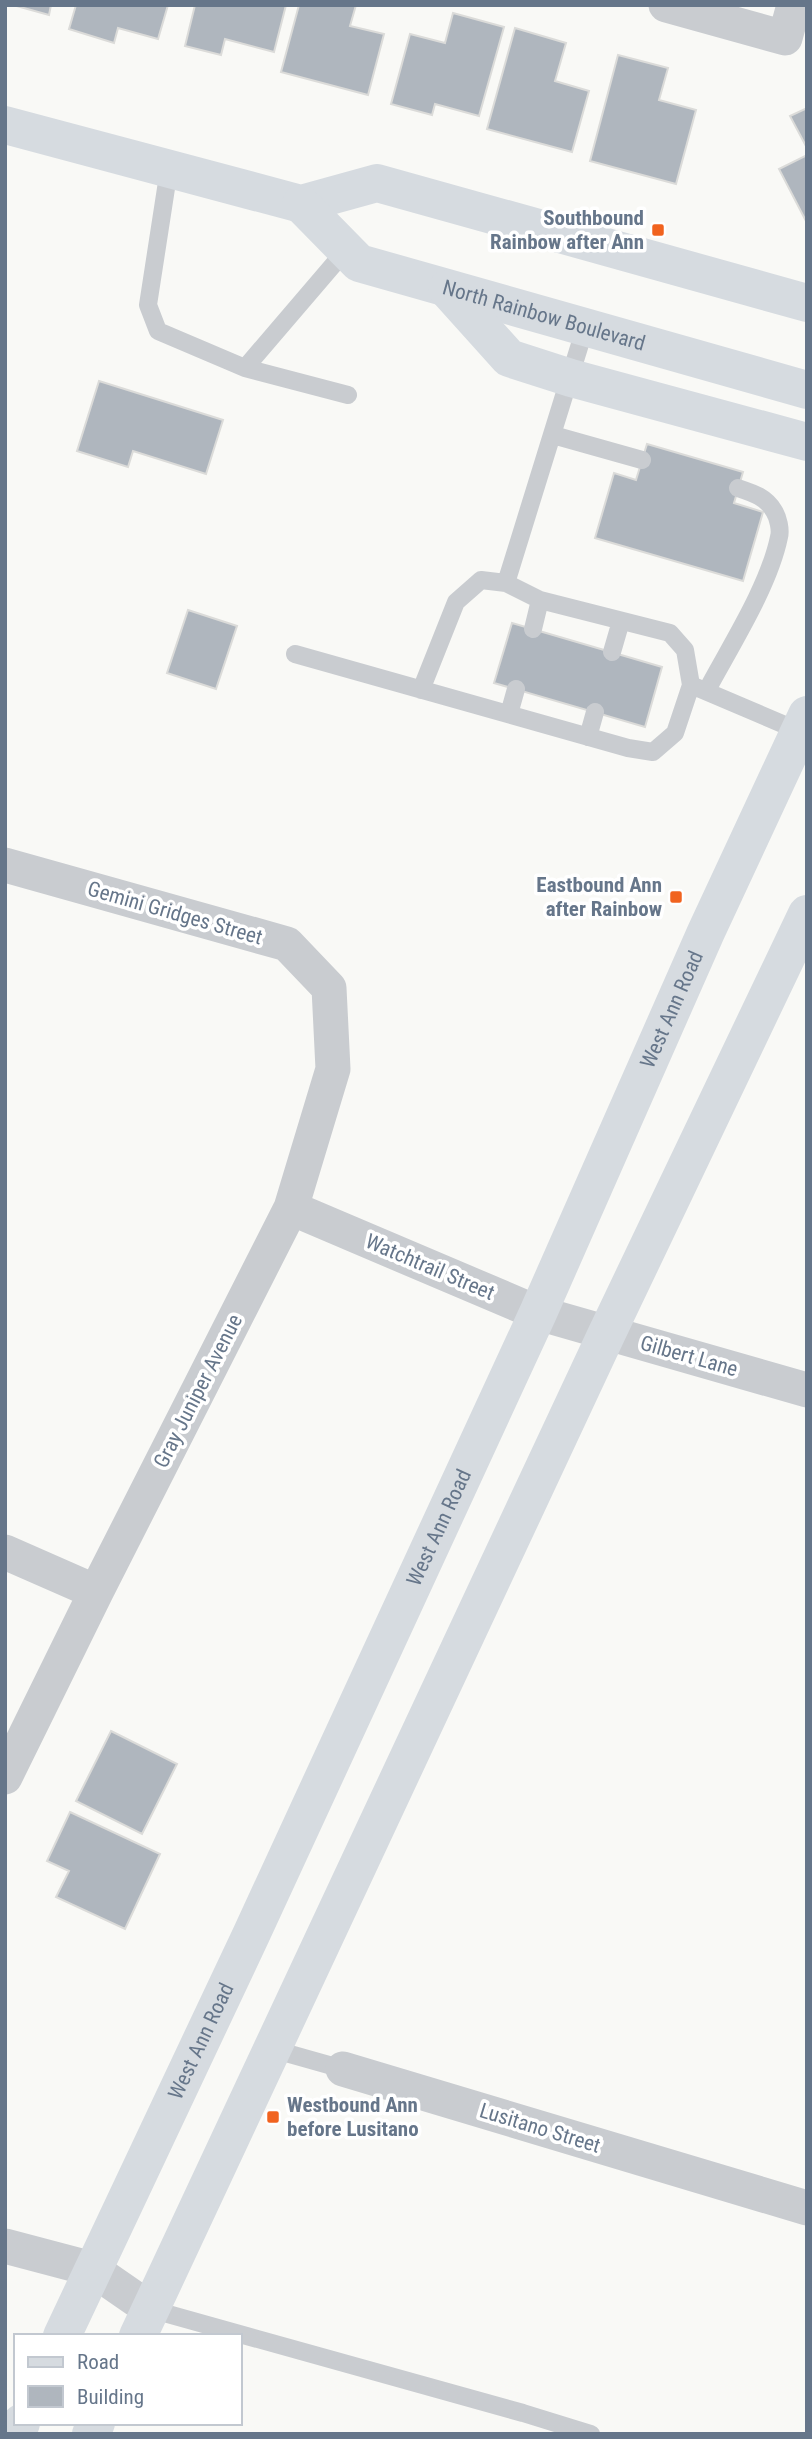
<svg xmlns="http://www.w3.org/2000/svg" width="812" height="2439" font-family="'Roboto Condensed',sans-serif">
  <rect width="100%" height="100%" fill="#f9f9f6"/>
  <path fill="#afb6be" stroke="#dbdbd9" stroke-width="2" d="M13 5H51L49 15Z
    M76 5H168L158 39 118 28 114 43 69 29Z
    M195 5H286L274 52 225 39 221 55 185 46Z
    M299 5H356L350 26 384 34 368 95 281 72Z
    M453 13 504 27 479 116 435 104 432 115 391 104 410 34 445 43Z
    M515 28 566 43 555 81 589 91 572 152 487 129Z
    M618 55 668 68 659 100 696 110 676 184 590 161Z
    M807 108V148L790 116Z
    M807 155V223L779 169Z
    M99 381 223 420 206 474 133 451 128 467 77 451Z
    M647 444 743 472 734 503 763 512 743 581 595 538 614 473 636 480Z
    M188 610 237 626 216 689 167 673Z
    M512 623 662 667 645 727 494 683Z
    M111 1731 177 1764 142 1834 76 1801Z
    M70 1812 160 1854 125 1929 56 1897 69 1871 47 1861Z"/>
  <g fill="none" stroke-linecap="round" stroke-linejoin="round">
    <path stroke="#c9ccd0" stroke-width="18" d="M169 169 148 305 158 331 245 368 348 395
      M585 328 506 583 540 600 670 633 685 650 691 685 799 731
      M245 368 346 250
      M553 435 642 460
      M533 629 540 600
      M612 652 621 621
      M295 654 628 748 653 752 675 733 691 685
      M421 690 456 602 481 580 506 583
      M707 690C731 645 769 586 779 537 781 530 778 517 774 511 766 497 753 493 738 488
      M509 714 516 689
      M588 737 595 712
      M272 2049 343 2069
      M150 2309 523 2413 591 2434"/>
    <path stroke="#c9ccd0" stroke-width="35" d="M666 5 785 38 794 5
      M5 865 287 944 329 988 333 1069 291 1208 96 1592 5 1777
      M291 1208 538 1313 807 1390
      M5 1552 96 1592
      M343 2069 807 2208
      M5 2246 92 2269 150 2309"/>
    <g stroke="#d6dbe0" stroke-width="38">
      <path d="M5 125 301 204 377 183 807 303"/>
      <path id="s1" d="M301 204 359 263 807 390"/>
    </g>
    <g stroke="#d6dbe0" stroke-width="38">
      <path d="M447 289 509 358 571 378 807 442"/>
      <path id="s2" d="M62 2336 251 1935 538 1313 706 932 807 715"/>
      <path d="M138 2336 607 1333 807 914"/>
      <path d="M17 2434 21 2423"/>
      <path d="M91 2434 96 2423"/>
    </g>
  </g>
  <g fill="#f1631f" stroke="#fff" stroke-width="2.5">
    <rect x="651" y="223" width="14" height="14" rx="3.5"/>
    <rect x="669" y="890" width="14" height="14" rx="3.5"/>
    <rect x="266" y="2110" width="14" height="14" rx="3.5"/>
  </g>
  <g text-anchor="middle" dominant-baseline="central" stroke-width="7" stroke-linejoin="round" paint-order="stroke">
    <g font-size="21" font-weight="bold" fill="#66768a" stroke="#fff" text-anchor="end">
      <text x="644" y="218">Southbound<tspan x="644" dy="24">Rainbow after Ann</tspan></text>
      <text x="662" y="885">Eastbound Ann<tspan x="662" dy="24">after Rainbow</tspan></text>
      <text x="287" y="2105" text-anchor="start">Westbound Ann<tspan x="287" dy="24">before Lusitano</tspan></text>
    </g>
    <g font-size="21" fill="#66768a" stroke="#fff">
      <text stroke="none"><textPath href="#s1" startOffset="275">North Rainbow Boulevard</textPath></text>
      <text transform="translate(175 913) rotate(16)">Gemini Gridges Street</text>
      <text stroke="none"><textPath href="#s2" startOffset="1460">West Ann Road</textPath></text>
      <text transform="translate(430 1267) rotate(23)">Watchtrail Street</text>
      <text transform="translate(689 1356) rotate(16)">Gilbert Lane</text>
      <text transform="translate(198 1391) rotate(-63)">Gray Juniper Avenue</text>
      <text stroke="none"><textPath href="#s2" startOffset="892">West Ann Road</textPath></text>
      <text stroke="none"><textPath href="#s2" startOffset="326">West Ann Road</textPath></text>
      <text transform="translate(540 2128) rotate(17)">Lusitano Street</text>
    </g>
  </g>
  <rect width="812" height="2439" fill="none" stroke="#66768a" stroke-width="14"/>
  <rect x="14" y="2334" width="228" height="91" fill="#ffffff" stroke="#c2c8d0" stroke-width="2"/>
  <rect x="28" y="2357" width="35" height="10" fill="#d6dbe0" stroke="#c2c8d0" stroke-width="2"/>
  <text x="77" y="2369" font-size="21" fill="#66768a">Road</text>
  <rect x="28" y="2386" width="35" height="21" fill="#afb6be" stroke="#c2c8d0" stroke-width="2"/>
  <text x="77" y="2404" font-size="21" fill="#66768a">Building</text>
</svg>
